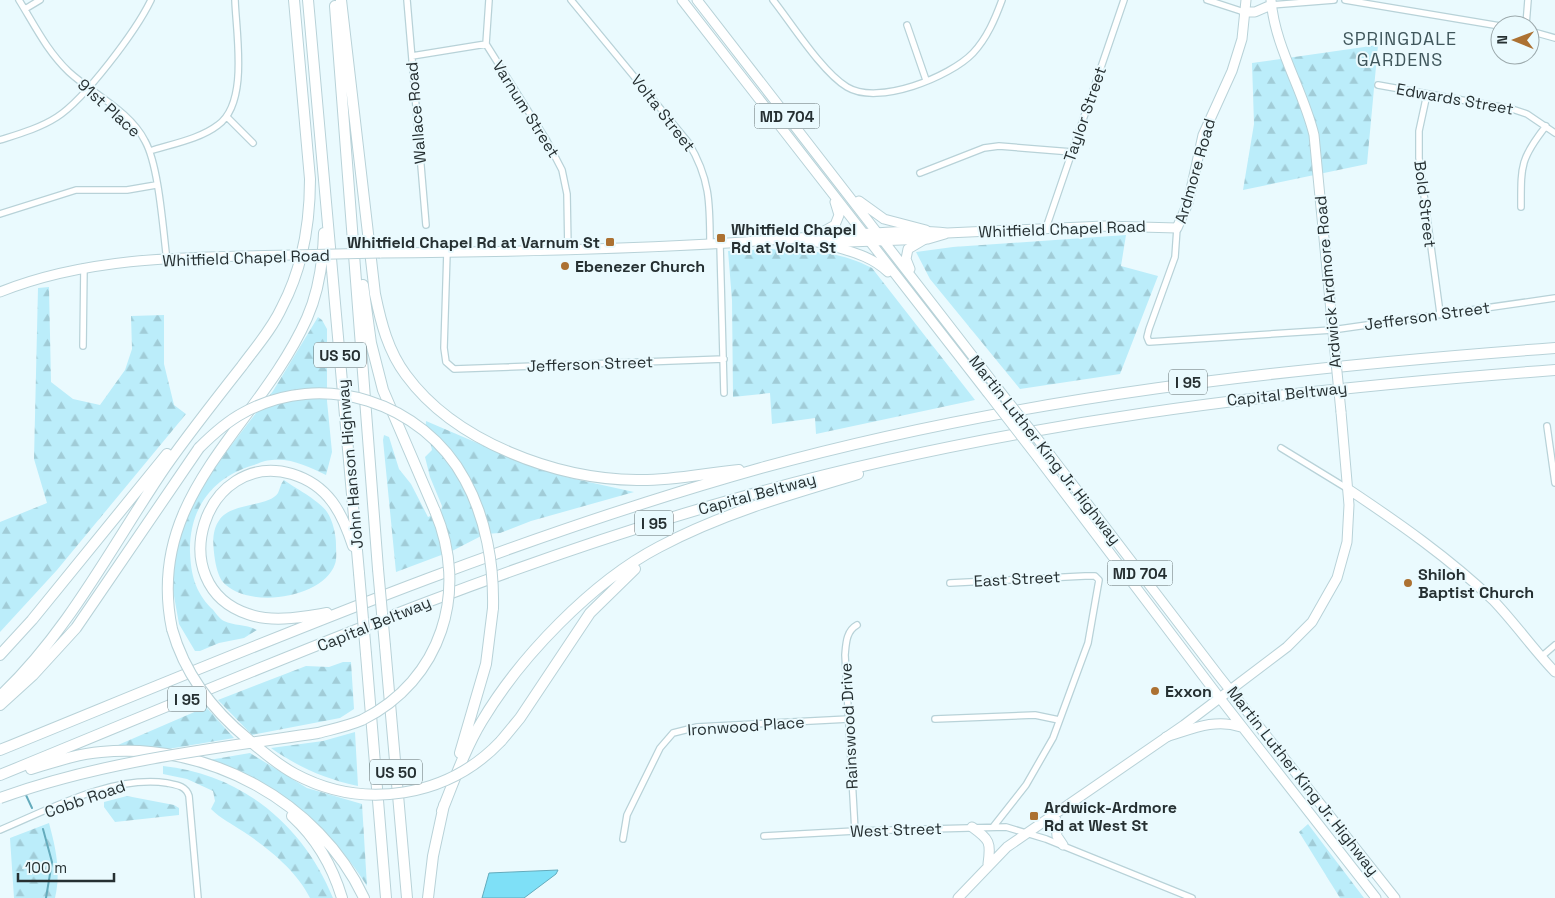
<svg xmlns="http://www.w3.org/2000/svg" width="1555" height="898" font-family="'Space Grotesk',sans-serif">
  <defs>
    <pattern id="forest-firs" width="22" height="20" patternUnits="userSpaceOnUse" patternTransform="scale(1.25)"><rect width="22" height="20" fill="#bbedfa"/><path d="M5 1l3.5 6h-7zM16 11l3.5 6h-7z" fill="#a1ccd7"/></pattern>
  </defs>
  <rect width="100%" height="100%" fill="#eafafe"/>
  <path fill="url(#forest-firs)" d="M1378 45 1367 164 1243 190 1254 124 1252 63Z
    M1126 235 1121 266 1158 276 1120 374 1020 389 930 279 916 252 953 247Z
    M769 249C808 251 837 250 872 268L975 400 816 434 815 418 772 424 770 393 733 397 732 300 728 251Z
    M49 287 51 382 73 399 100 405 125 370 132 349 131 316 164 315V364L174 405 186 414 57 570 0 632V522L47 503 34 459 38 288Z
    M318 317 322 320 327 329V401L332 452 326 475C309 467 292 458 272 460 266 460 259 463 254 465 212 477 189 509 190 552 191 575 195 591 211 608 215 611 219 619 224 621 234 626 246 624 257 630L244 638 219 643 200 651H195L179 624 171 579 182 526 200 489 216 465 273 391Z
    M426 421 496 451 566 477 634 492 531 521 500 533 485 534 452 551 396 572 383 440 384 435 389 437 399 469 411 484 428 517 441 511 442 506 430 477 425 457 432 450C430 439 425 432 426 421Z
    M284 480C295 488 320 501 327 512 333 521 336 535 336 545 336 550 337 559 335 564 323 599 246 610 222 581 218 575 216 566 215 560 213 546 211 531 220 519 233 502 269 507 278 493 280 489 280 485 284 480Z
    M343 662H351L354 709 340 718 252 735 218 700 306 666 329 667Z
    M206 707 234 738 156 751 119 748 118 745Z
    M355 732 358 786C325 779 298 767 271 748L323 741Z
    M250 753 307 788 362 804 367 886C329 826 276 784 209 760Z
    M163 766C242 774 304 826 333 898H310C297 871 268 848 244 832 232 824 221 819 211 809L215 801 213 791 187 779 163 774Z
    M127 796 174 805 179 808V815L115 822 104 807V802Z
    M49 823C56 849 61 872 55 898H14L10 838Z
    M1308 824 1364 898H1340L1299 832Z"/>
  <path fill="#7ee0f7" stroke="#64abbc" d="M558 870 556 874 524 898H482L489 873Z"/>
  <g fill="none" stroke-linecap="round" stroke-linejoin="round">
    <path stroke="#64abbc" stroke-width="2" d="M25 793 32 808
      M43 829 52 862 46 898"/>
    <defs>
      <path id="street" d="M19 0C35 26 47 51 69 72 93 94 130 111 145 141 159 166 163 230 167 261
        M407 0 426 225
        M489 0 486 44 547 141 562 170 567 194 568 250
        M571 0 688 142C710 178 710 203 710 244
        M773 0C792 24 822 72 847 87 878 106 950 77 973 53 987 38 995 19 1002 0
        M1207 0 1244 12
        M1345 0 1500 26
        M1271 5 1334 0
        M25 9 40 0
        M907 25 926 80
        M1526 25 1528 0
        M1530 31 1555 38
        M412 56 486 44
        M1378 85 1512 109 1527 114 1555 133
        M1427 94 1419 131V158L1440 313
        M227 117 253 143
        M0 140C19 134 40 128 57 117 85 99 136 31 151 0
        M150 151C172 144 200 139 218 125 249 103 236 33 235 0
        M920 173 984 148 999 146 1072 152
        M1521 207C1521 166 1520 159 1546 126
        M0 214 76 190H127L156 185
        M1046 228 1124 0
        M1177 228 1175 257 1149 329 1147 337 1149 342 1332 330 1555 298
        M720 244 724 393
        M447 252 444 348 446 362 454 369 724 359
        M83 346 84 267
        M1547 426 1555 483
        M1281 448 1348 489
        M950 583 1085 576H1095L1099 580 1088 643 1053 738 1026 785 993 827
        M1541 657 1555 645
        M935 719 1035 715 1059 720
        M0 830C50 809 112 775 167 783 177 785 186 786 189 796L198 898
        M855 831 845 655C846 644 846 631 857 625
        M764 836 855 831 1006 827 1046 839 1192 898
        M623 839 627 815 660 748 673 733 697 727 849 719"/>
      <path id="secondary" d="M1271 0C1275 48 1303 89 1314 135L1334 342
        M1244 12H1255L1271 5
        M804 240 823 243 928 239 945 234
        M380 253C496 252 612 250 728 243 778 240 826 235 876 233 900 231 923 230 947 233L1104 226 1177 228 1188 203 1203 135 1232 71 1242 39 1246 0
        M0 292C92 255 195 257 292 255
        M1348 489C1399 523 1449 558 1493 600 1515 623 1533 649 1555 672
        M1055 814 1057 836 1063 845
        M972 827C990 840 991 842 988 864
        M958 898 1007 847 1184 725 1287 647 1312 622 1337 578 1347 542 1349 505 1341 412"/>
      <path id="primary" d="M682 0 987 392
        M697 0 999 390
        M859 201 884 219 926 230
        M815 236 835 225 839 215 835 202
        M823 243C847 251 869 254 888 272
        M910 269 906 259 908 249 925 239
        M1051 456 1219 676 1395 898
        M1038 458 1219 697 1376 898
        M1166 737C1192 729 1215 718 1241 727"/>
      <path id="highway" d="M308 0 359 573
        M341 0 375 294C381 323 388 351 406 375 455 442 556 479 637 480 672 481 705 473 739 470
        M335 6 378 569
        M363 285 371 343 383 390 435 511
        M327 613C302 617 273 623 248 614 161 585 204 449 292 474 328 485 342 512 353 546
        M172 629C144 495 258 428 307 318 319 291 323 262 324 233
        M385 646 407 898
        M366 654 386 898
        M0 655 32 620 167 454
        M0 696C68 633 114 542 166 466 190 432 216 399 242 366 256 347 272 329 282 307 303 267 310 223 310 179L294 0
        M0 705 33 675 76 628 199 448
        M501 741 520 718 590 613 635 569
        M0 750C251 648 500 541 761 468 1023 396 1286 368 1555 348
        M460 753 486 664 493 608
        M31 769C54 762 77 754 101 752 206 741 319 801 364 898
        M0 775C243 676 485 569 738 498 1008 422 1276 391 1555 370
        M442 811C454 781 465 749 482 721 520 657 592 582 659 547 721 514 790 494 858 474
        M292 816C316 838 333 868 342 898
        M428 898 433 856 444 805"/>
    </defs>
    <use href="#street" stroke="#b8d2d8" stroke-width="8"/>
    <use href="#secondary" stroke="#b8d2d8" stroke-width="11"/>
    <use href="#primary" stroke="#b8d2d8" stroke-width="11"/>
    <use href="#highway" stroke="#b8d2d8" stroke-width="12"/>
    <use href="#street" stroke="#fff" stroke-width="5.5"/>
    <use href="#secondary" stroke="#fff" stroke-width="9"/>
    <use href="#primary" stroke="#fff" stroke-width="9"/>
    <use href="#highway" stroke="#fff" stroke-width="10"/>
    <defs>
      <path id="secondary-bridge" d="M292 255 380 253
        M1334 342 1341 412"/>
      <path id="primary-bridge" d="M999 390 1051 456
        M987 392 1038 458"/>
      <path id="highway-bridge" d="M199 448C212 435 226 422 243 413 322 369 423 402 465 480 486 518 494 565 493 608
        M378 569 385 646
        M359 573 366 654
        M172 629C185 675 212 710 249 740 263 752 278 765 295 774 364 811 448 797 501 741
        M0 798C103 761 210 749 318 733 333 729 348 726 362 720 442 680 469 591 435 511"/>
    </defs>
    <use href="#secondary-bridge" stroke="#b8d2d8" stroke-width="11" stroke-linecap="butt"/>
    <use href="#primary-bridge" stroke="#b8d2d8" stroke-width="11" stroke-linecap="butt"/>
    <use href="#highway-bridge" stroke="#b8d2d8" stroke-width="12" stroke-linecap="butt"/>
    <use href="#secondary-bridge" stroke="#fff" stroke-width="9"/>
    <use href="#primary-bridge" stroke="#fff" stroke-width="9"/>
    <use href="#highway-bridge" stroke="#fff" stroke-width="10"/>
  </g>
  <g fill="#ac7132" stroke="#eafafe" stroke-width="2">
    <rect x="716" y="233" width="10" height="10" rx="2.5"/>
    <rect x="605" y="237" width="10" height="10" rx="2.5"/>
    <circle cx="565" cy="266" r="5"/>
    <circle cx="1408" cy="583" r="5"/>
    <circle cx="1155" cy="691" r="5"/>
    <rect x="1029" y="811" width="10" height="10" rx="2.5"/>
  </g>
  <g text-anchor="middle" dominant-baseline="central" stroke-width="4" stroke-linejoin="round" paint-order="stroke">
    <g fill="#eafafe" stroke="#616d6f" stroke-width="1">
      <rect x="754.5" y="103.5" width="65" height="25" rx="4"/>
      <rect x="314" y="342.5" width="52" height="25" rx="4"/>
      <rect x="1169" y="369.5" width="38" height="25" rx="4"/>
      <rect x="635" y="510.5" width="38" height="25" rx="4"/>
      <rect x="1107.5" y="560.5" width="65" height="25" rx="4"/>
      <rect x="168" y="686.5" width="38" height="25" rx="4"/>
      <rect x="370" y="759.5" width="52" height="25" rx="4"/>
    </g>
    <g font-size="15" font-weight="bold" fill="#263032">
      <text x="787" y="116">MD 704</text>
      <text x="340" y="355">US 50</text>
      <text x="1188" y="382">I 95</text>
      <text x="654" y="523">I 95</text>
      <text x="1140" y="573">MD 704</text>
      <text x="187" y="699">I 95</text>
      <text x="396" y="772">US 50</text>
    </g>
    <g font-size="16" fill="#263032" stroke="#eafafe">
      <text transform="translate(1455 99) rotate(10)">Edwards Street</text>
      <text transform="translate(109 108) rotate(42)">91st Place</text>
      <text transform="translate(526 109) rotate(58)">Varnum Street</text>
      <text transform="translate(416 113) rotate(-95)">Wallace Road</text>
      <text transform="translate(663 113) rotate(52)">Volta Street</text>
      <text transform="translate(1085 114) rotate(-71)">Taylor Street</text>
      <text transform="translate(1195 171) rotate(-74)">Ardmore Road</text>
      <text transform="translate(1425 204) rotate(83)">Bold Street</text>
      <text transform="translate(1062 229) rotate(-2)">Whitfield Chapel Road</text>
      <text transform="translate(246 258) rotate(-2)">Whitfield Chapel Road</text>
      <text transform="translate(1328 282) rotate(-95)">Ardwick Ardmore Road</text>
      <text transform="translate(1427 316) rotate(-8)">Jefferson Street</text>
      <text transform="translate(590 364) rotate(-2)">Jefferson Street</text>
      <text transform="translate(1287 394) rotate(-6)">Capital Beltway</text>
      <text transform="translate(1045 450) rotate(52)">Martin Luther King Jr. Highway</text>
      <text transform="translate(350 464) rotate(-95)">John Hanson Highway</text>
      <text transform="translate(757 494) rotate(-15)">Capital Beltway</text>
      <text transform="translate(1017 579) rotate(-3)">East Street</text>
      <text transform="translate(374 624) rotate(-22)">Capital Beltway</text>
      <text transform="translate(746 726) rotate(-4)">Ironwood Place</text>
      <text transform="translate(849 726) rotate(-93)">Rainswood Drive</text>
      <text transform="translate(1303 781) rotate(52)">Martin Luther King Jr. Highway</text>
      <text transform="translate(85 799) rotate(-19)">Cobb Road</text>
      <text transform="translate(896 830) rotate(-2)">West Street</text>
    </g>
    <g font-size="16" font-weight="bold" fill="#263032" stroke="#eafafe" text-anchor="start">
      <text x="731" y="229">Whitfield Chapel<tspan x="731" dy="18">Rd at Volta St</tspan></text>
      <text x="600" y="242" text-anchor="end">Whitfield Chapel Rd at Varnum St</text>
      <text x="575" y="266">Ebenezer Church</text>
      <text x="1418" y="574">Shiloh<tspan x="1418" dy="18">Baptist Church</tspan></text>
      <text x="1165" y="691">Exxon</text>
      <text x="1044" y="807">Ardwick-Ardmore<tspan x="1044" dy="18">Rd at West St</tspan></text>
    </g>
    <g font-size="18" letter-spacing="1" fill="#40575c" stroke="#eafafe">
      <text x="1400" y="38">SPRINGDALE<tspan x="1400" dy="21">GARDENS</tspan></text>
    </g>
  </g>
  <g transform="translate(1515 40) rotate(271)"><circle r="24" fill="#eafafe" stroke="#9ca9ac"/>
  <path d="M0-4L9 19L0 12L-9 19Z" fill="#ac7132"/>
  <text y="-8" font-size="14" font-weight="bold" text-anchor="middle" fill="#263032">N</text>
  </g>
  <path d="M18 873v8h96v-8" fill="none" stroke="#263032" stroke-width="2.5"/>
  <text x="25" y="873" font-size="15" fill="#263032" stroke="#eafafe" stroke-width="4" paint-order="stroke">100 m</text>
</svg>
